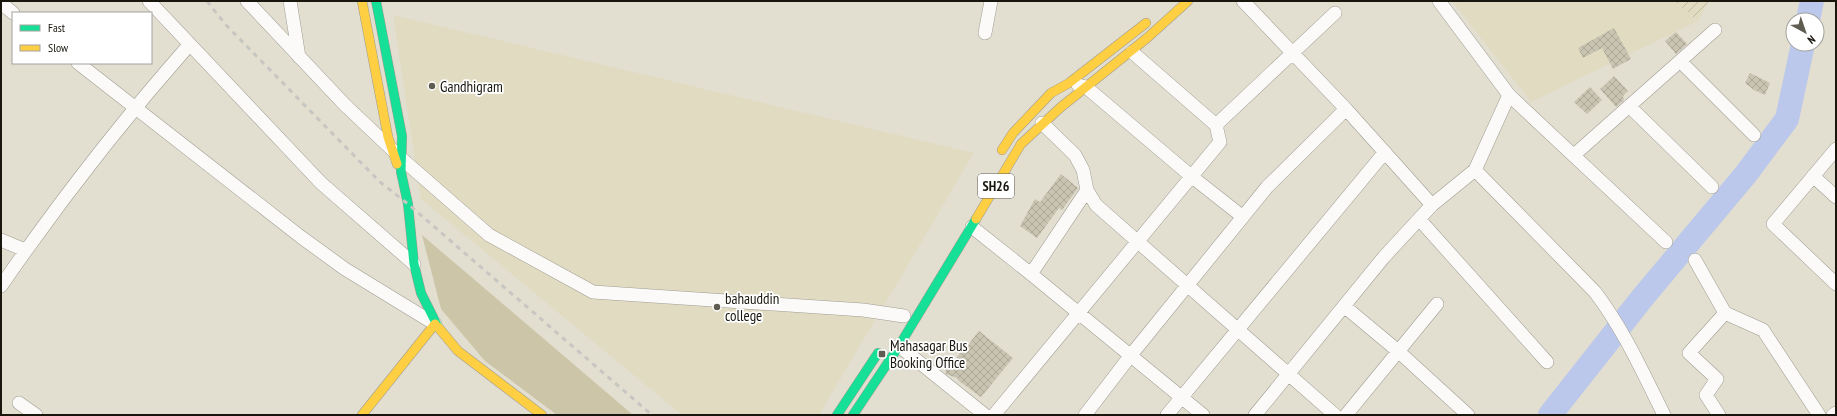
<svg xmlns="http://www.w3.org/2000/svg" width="1837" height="416" font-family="'PT Sans Narrow',sans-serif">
  <defs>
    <pattern id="industrial-furrows" width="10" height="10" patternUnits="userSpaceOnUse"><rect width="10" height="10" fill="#e1dbc2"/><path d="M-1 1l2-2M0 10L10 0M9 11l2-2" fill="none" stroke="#c0bba6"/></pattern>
    <pattern id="building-cross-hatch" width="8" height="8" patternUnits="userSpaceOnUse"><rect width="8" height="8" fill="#c9c4b2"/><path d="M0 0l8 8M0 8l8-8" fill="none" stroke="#aca898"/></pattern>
  </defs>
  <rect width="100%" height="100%" fill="#e2ded0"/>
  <path fill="#e1dbc2" d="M1452 1H1674L1698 21 1531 102Z
    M393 15 974 153 819 415H682L421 199Z"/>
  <path fill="url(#industrial-furrows)" d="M1674 1H1709L1698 21Z"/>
  <path fill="#cdc5a7" d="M422 235 633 415H557L485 361 441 309Z"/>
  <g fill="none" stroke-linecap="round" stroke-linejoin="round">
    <path stroke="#bbc8eb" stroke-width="24" d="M1808 20 1812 1
      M1550 415 1643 297 1746 174 1787 119 1803 44"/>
  </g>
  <path fill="url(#building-cross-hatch)" d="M1614 28 1631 59 1613 69 1602 48 1583 58 1578 48Z
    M1676 32 1687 44 1676 54 1665 41Z
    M1750 73 1770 83 1765 95 1754 90 1745 83Z
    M1614 76 1628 91 1623 96 1624 100 1616 107 1600 89Z
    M1590 87 1602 100 1587 114 1574 102Z
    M1061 174 1078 188 1062 210 1059 208 1037 238 1020 226 1035 199 1040 202Z
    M979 331 1013 358 981 397 959 381 957 378 946 374 944 364 955 361 962 349 964 350Z"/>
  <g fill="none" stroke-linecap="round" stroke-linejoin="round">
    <defs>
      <path id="street" d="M149 1 321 183 414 264
        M247 1 345 105 402 159 489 235 593 292 863 310 904 316
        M290 1 299 57
        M1243 1 1346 109 1432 205
        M1439 1 1509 95 1666 242
        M1 3 13 13
        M985 33 991 1
        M1132 52 1216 125
        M1680 61 1754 135
        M78 63 301 237 345 269 435 324
        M1078 85 1086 87 1191 176 1243 217
        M1629 106 1712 187
        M1042 123 1075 155 1083 170 1087 190 1096 205 1335 415
        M1836 149 1773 224 1836 284
        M1574 155 1715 30
        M1475 170 1595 292C1624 330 1643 373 1664 415
        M1813 176 1836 197
        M1419 219 1547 362
        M972 227 1031 274 1203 415
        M1 240 25 250
        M1695 260 1725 313 1763 330 1819 415
        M1031 274 1087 190
        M1 286C59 202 122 121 190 44
        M1344 306 1398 351 1468 415
        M899 346 985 415
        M19 403 36 415
        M994 415 1220 142 1216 125 1335 13
        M1085 415 1131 355 1267 187 1346 109
        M1167 415 1385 152
        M1255 415 1384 257 1432 205 1475 170 1509 95
        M1346 415 1437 304
        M1719 415 1706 395 1717 379 1689 353 1725 313
        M1833 415 1836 413"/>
      <path id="fast" d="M376 1 402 136 401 172 408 204 414 264 421 293 438 327
        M837 415 878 353
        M853 415 899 346 976 219"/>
      <path id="slow" d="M362 1 388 137 397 164
        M1002 150 1013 133 1051 93 1069 83 1146 23
        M976 219 1021 144 1061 107 1147 38 1188 1
        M438 327 458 351 542 415
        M362 415 435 324"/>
    </defs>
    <use href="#street" stroke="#9f9d92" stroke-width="14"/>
    <use href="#fast" stroke="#9f9d92" stroke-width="10"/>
    <use href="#slow" stroke="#9f9d92" stroke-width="10"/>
    <use href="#street" stroke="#fbfaf8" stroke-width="13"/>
    <use href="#fast" stroke="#16e098" stroke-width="9"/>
    <use href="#slow" stroke="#ffcf43" stroke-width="9"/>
    <path stroke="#c7c6c2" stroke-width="3" stroke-dasharray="5 5" stroke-linecap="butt" d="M207 1 225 24 380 182 408 204 652 415"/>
  </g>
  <g fill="#5f5c51" stroke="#fff" stroke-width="1.5">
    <circle cx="432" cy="86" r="4"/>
    <circle cx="717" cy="307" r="4"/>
    <rect x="878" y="350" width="8" height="8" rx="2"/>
  </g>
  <g text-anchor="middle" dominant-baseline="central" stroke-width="3.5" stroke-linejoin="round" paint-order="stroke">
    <rect fill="#fff" stroke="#5e5c56" stroke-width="1" x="978" y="174" width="36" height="24" rx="3"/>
    <g font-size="14" font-weight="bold" fill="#19160d">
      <text x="996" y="186">SH26</text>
    </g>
    <g font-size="15" fill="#19160d" stroke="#fff" text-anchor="start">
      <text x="440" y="86">Gandhigram</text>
      <text x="725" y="298">bahauddin<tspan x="725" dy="17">college</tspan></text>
      <text x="890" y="345">Mahasagar Bus<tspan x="890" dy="17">Booking Office</tspan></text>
    </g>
  </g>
  <rect width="1837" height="416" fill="none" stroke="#19160d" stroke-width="4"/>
  <rect x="12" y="12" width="140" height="52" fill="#ffffff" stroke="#a3a29e"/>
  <rect x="20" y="25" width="20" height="6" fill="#16e098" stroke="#a3a29e"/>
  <text x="48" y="32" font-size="12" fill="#19160d">Fast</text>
  <rect x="20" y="45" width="20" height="6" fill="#ffcf43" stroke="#a3a29e"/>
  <text x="48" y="52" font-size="12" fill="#19160d">Slow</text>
  <g transform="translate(1805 32) rotate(140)"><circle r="19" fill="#ffffff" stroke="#a3a29e"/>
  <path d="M0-3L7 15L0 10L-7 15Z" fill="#5f5c51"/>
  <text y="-6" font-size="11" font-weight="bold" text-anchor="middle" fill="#19160d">N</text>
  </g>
</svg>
